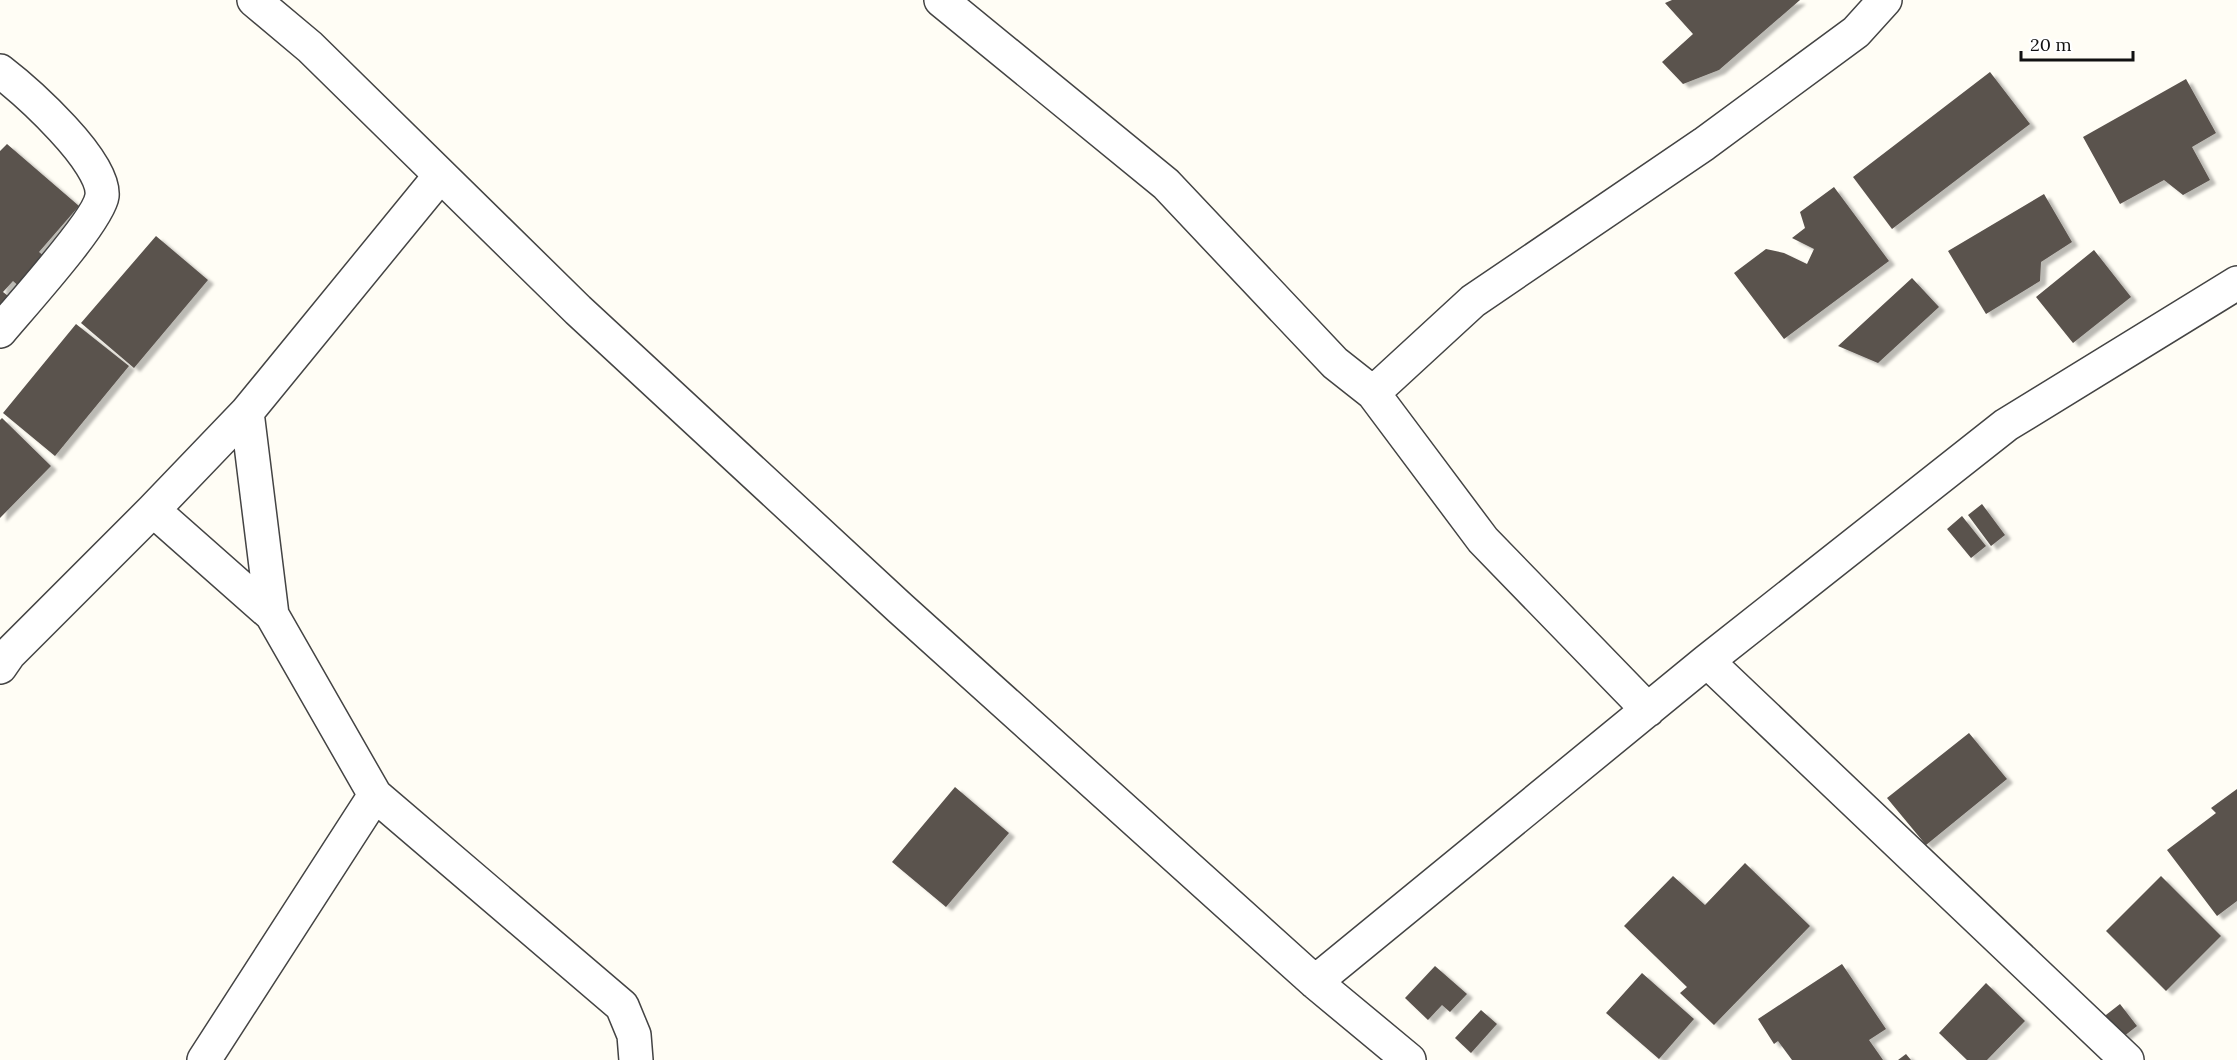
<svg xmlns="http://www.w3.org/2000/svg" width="2237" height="1060" font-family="Lora,serif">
  <defs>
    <filter id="shadow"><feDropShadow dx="6" dy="4" stdDeviation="1.5" flood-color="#0004"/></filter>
  </defs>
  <rect width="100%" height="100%" fill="#fffdf5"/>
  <path fill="#5a524d" filter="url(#shadow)" d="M1672 0H1800L1719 70 1683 84 1662 62 1693 34 1665 3Z
    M1990 72 2030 124 1892 229 1853 177Z
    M2186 79 2216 133 2192 147 2210 180 2183 195 2164 180 2120 204 2083 137Z
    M7 144 79 206 39 252 50 261 24 291 13 281 3 292 12 299 0 312V151Z
    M1834 187 1889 261 1784 339 1734 273 1766 249 1784 253 1807 264 1814 249 1792 238 1805 228 1800 212Z
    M2044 194 2072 242 2041 262 2040 281 1986 314 1948 251Z
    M156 236 208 280 134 368 81 323Z
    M2094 250 2131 297 2073 343 2036 297Z
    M1912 278 1939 307 1878 363 1838 346Z
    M76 324 129 366 55 456 3 413Z
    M2 418 51 466 0 518V420Z
    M1982 504 2005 535 1991 546 1968 515Z
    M1962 516 1986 546 1971 558 1947 529Z
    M1969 733 2007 779 1926 845 1887 798Z
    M955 787 1009 833 946 907 892 862Z
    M2237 789V901L2217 916 2167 850 2216 813 2211 808Z
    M1745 863 1810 926 1714 1025 1680 993 1687 987 1624 926 1673 876 1705 905Z
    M2161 876 2221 936 2166 991 2106 931Z
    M1842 964 1886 1029 1869 1040 1883 1060H1792L1778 1041 1774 1044 1758 1019Z
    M1435 966 1467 994 1450 1012 1442 1005 1428 1020 1405 998Z
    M1642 973 1694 1019 1659 1059 1606 1013Z
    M1986 983 2025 1021 1987 1060H1967L1939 1033Z
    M2120 1004 2137 1026 2114 1044 2097 1022Z
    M1481 1010 1497 1024 1471 1053 1455 1038Z
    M1906 1054 1911 1060H1898Z"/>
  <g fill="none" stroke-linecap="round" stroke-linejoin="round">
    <defs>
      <path id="minor" d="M254 0 310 47 578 310 900 608 1315 982 1409 1060
        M941 0 1166 184 1335 363 1373 393 1483 540 1648 710
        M0 71C26 91 106 162 102 196 99 220 19 308 0 331
        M1373 393 1473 301 1704 144 1856 32 1885 0
        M247 412 272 615
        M153 510 272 615 375 795 622 1006 634 1035 636 1060
        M1707 661 2127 1060
        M0 667 9 654 153 510 247 412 440 176
        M1315 982 1707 661 2006 425 2237 283
        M204 1060 375 795"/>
    </defs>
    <use href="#minor" stroke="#444" stroke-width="36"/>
    <use href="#minor" stroke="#fff" stroke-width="33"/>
  </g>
  <path d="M2021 51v9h112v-9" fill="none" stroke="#111111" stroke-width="3"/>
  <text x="2030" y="51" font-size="18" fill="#111111" stroke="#ffffff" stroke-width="4.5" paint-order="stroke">20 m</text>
</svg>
